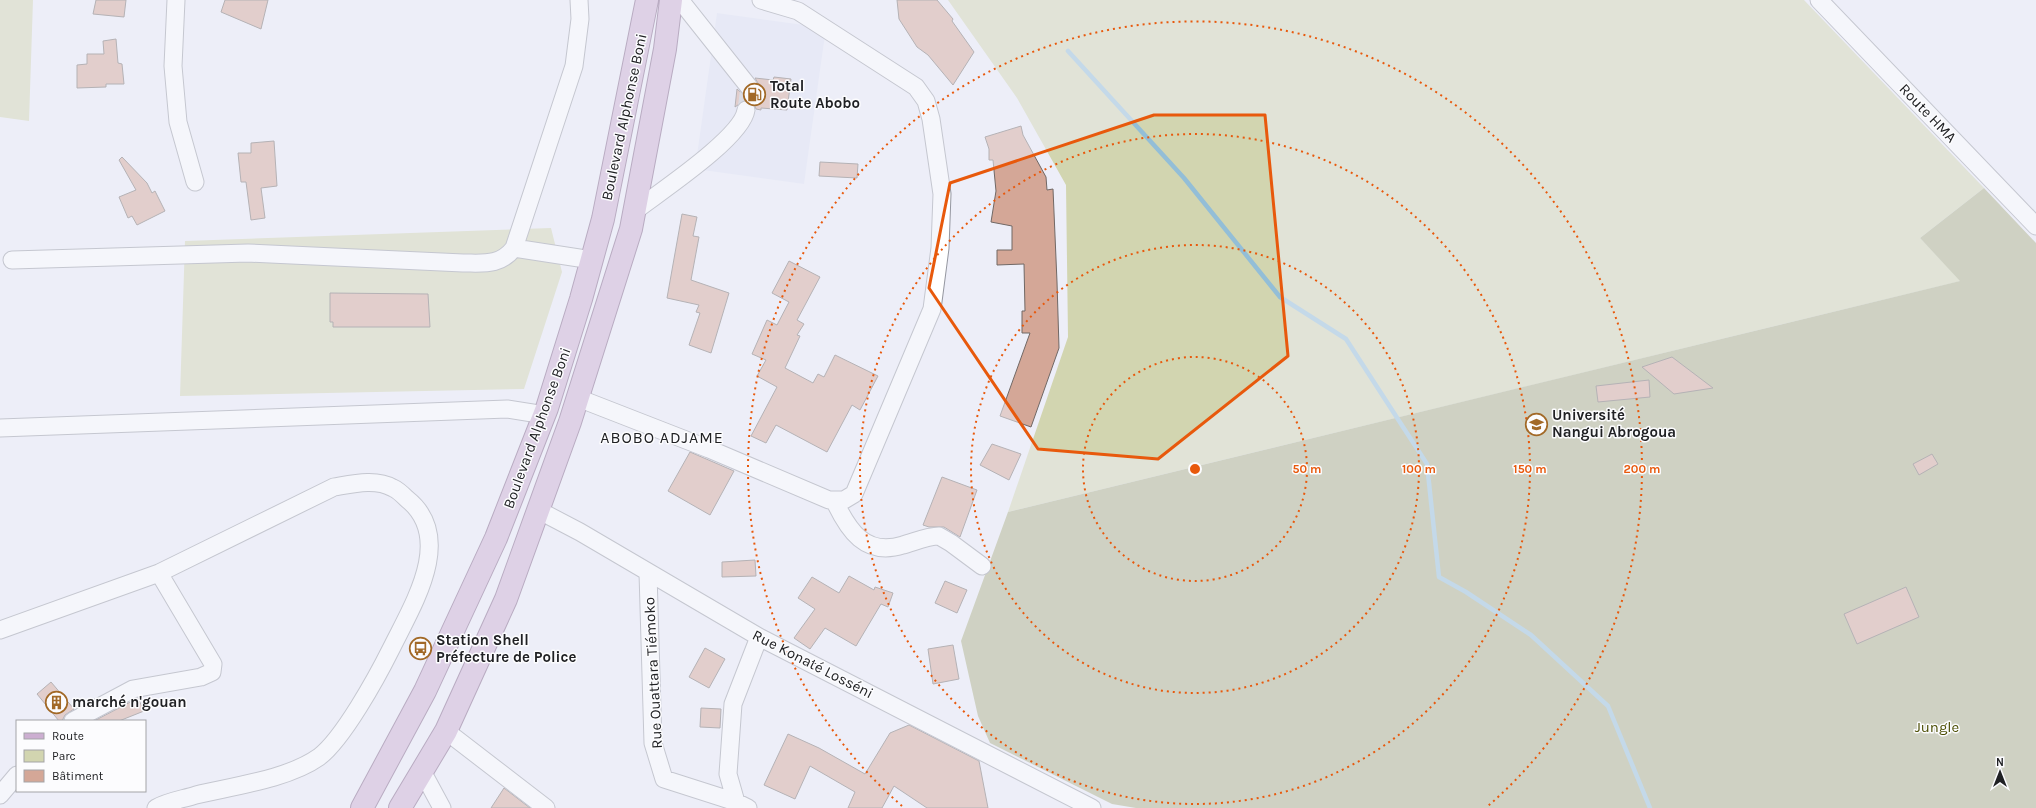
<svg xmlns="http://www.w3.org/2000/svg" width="2036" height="808" font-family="Karla,sans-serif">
  <rect width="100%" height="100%" fill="#edeef8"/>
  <path fill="#e1e3f4" d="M717 13 826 28 804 184 695 169Z"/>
  <path fill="#d2d5b0" d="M0 0H33L29 121 0 117Z
    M948 0H1804L1984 188 1920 238 1961 281 1008 512 1068 337 1066 185 1017 98Z
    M551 228 562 272 524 389 180 396 185 241Z"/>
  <path fill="#aaae83" d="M1984 188 2036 243V808H1136L1112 804 990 743 978 716 961 641 1008 512 1960 281 1920 238Z"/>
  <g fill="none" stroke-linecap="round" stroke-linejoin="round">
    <path stroke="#93bed7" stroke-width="4.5" d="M1068 51 1184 178 1280 297 1346 339 1427 464 1439 577 1466 592 1531 635 1608 706 1650 808"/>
  </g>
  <path fill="#d4a797" stroke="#716865" d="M96 0H126L124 17 93 14Z
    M225 0H268L261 29 221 12Z
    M897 0H937L953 19 952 21 974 52 953 85 928 55 917 47 899 19Z
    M116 39 118 63 122 64 124 84H106V87L77 88V65L87 64V54H104L103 41Z
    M774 77 791 79 787 110 761 108V110L756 109 754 104 745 100 735 107 737 89 745 96 751 97 758 90 759 85 755 78 773 80Z
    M1021 126 1023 135 1046 177 1047 190 1053 189 1057 282 1059 348 1031 427 1000 416 1030 333H1022V311H1025L1024 264 997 265V250H1012V226L991 222 996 191 993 160H989V149L985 137Z
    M274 141 277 186 261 188 265 218 251 220 246 182H241L238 153H251V143Z
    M122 157 147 183 152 193 155 191 165 211 137 225 132 216 128 218 119 197 136 190 119 160Z
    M820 162 858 164 857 178 819 176Z
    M682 214 697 217 693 236 699 237 691 280 729 293 711 353 689 345 700 313 696 312 699 305 667 298Z
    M789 261 820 277 797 320 804 324 797 335 800 336 785 368 813 383 818 374 824 377 835 355 878 376 860 410 852 405 827 452 776 425 766 443 751 436 777 387 757 376 766 360 752 354 767 320 777 325 789 302 772 293Z
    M330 293 428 294 430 327H333V322H330Z
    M1672 357 1713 388 1674 394 1642 367Z
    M1649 380 1650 397 1598 402 1596 386Z
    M992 444 1021 454 1009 480 980 465Z
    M690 452 734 471 710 515 668 491Z
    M1932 454 1938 464 1919 475 1913 464Z
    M942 477 977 490 960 537 944 527H929L923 525Z
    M755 560 756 576 722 577V562Z
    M849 576 874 590 875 587 893 593 888 607 881 604 856 646 825 628 810 649 794 638 815 609 798 598 812 577 839 593Z
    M945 581 967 590 957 613 935 603Z
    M1906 587 1919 617 1857 644 1844 614Z
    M953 645 959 679 933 684 928 649Z
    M705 648 725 659 709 688 689 677Z
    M51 682 74 709 65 715 62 721H59L37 694Z
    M138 698 144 711 119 721H94Z
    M701 708 721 709 720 728 700 727Z
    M909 725 979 761 988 808H927L894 786 882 808H848L855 792 810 766 795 799 764 785 788 734 819 748 865 774 890 733Z
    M504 788 530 808H491Z"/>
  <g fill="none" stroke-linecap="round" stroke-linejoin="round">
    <path stroke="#c4c5ce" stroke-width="17" stroke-dasharray="17 8" stroke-linecap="butt" d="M746 110 749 87"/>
    <defs>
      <path id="minor" d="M176 0 173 66 178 122 195 182
        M680 0 749 87
        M1819 0 2036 226
        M635 211C658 193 742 138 746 110
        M514 248 592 260
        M12 260 248 253 463 263C484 263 500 266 514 248L574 66 580 19 579 0
        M578 398 709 449 829 500H844L854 494 932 309 940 248 942 194 931 119 926 101 916 87 798 11 761 0
        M0 428 507 409 545 415
        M834 500C848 530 865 557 903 545 914 542 928 536 939 536L951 543 982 566
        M538 510 580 532 759 637 1092 808
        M648 573 653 743 664 779 736 802 748 808
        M0 630 159 573 334 487C352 484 376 478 393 488 398 490 403 495 407 499 456 538 412 606 391 649 377 677 343 739 319 757 288 779 234 786 196 795 184 799 168 801 156 808
        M73 721 133 689 201 677 212 672 213 664 159 573
        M446 731 546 808
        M422 771 442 808
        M0 795 17 775
        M736 802 728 774 733 704 759 637"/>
      <path id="major" d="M362 808 425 691 496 538 547 408 581 299 603 219 647 0
        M400 808 446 731 506 599 570 422 631 229 665 49 671 0"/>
    </defs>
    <use href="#minor" stroke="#9597a0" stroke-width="19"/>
    <use href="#major" stroke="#7a5a80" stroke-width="24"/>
    <use href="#minor" stroke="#fff" stroke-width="17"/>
    <use href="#major" stroke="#ccaed1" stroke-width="22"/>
  </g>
  <path d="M0 0H2036V808H0ZM1154 115H1265L1288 356 1158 459 1038 449 929 288 950 183Z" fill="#edeef8" fill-opacity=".55" fill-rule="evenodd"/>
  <path fill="none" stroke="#e8590c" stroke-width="3" stroke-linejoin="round" d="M1154 115H1265L1288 356 1158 459 1038 449 929 288 950 183Z"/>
  <g fill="none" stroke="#e8590c" stroke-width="2" stroke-dasharray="2 4">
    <circle cx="1195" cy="469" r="112"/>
    <circle cx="1195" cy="469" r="224"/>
    <circle cx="1195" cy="469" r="335"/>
    <path d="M902 806A447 447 0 1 1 1488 806"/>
  </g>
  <defs>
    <symbol id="fuel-ring" viewBox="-11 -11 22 22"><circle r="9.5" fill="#fcfcfe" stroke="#a26927" stroke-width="1.5"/><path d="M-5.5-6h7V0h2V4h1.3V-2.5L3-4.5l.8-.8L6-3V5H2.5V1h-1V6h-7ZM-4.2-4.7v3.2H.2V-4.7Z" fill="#a26927"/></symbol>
    <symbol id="university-ring" viewBox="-11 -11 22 22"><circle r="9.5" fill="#fcfcfe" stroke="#a26927" stroke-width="1.5"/><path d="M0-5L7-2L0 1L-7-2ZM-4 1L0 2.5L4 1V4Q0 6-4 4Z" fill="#a26927"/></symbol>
    <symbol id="bus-ring" viewBox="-11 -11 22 22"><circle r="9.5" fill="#fcfcfe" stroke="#a26927" stroke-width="1.5"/><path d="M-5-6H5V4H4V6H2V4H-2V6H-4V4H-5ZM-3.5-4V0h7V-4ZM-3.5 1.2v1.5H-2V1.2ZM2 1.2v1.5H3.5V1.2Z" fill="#a26927"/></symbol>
    <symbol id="building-ring" viewBox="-11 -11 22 22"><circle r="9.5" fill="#fcfcfe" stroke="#a26927" stroke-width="1.5"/><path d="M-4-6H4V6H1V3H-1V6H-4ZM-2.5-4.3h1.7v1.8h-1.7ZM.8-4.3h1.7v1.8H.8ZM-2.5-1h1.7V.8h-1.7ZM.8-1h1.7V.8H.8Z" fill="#a26927"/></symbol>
  </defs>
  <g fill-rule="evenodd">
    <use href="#fuel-ring" x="742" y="82" width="25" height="25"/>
    <use href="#university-ring" x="1524" y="412" width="25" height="25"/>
    <use href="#bus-ring" x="408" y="636" width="25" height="25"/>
    <use href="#building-ring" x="44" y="690" width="25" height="25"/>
  </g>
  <g text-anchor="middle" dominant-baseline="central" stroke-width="3" stroke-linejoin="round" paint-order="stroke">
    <g font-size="15" font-weight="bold" fill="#202124" stroke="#fcfcfe" text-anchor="start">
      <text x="770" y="86">Total<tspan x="770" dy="17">Route Abobo</tspan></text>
      <text x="1552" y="415">Université<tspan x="1552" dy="17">Nangui Abrogoua</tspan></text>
      <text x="436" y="640">Station Shell<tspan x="436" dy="17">Préfecture de Police</tspan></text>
      <text x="72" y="702">marché n'gouan</text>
    </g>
    <g font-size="15" fill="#202124" stroke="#fcfcfe">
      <text transform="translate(1928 113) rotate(46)">Route HMA</text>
      <text transform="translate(624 117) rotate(-78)">Boulevard Alphonse Boni</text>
      <text transform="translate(537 428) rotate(-70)">Boulevard Alphonse Boni</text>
      <text transform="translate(813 664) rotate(27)">Rue Konaté Losséni</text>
      <text transform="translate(653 673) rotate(-93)">Rue Ouattara Tiémoko</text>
    </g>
    <g font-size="15" fill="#4c4e03" stroke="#fcfcfe">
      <text x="1937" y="727">Jungle</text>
    </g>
    <g font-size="16" letter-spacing="1" fill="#202124" stroke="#fcfcfe">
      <text x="662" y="437">ABOBO ADJAME</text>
    </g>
  </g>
  <circle cx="1195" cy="469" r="6" fill="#e8590c" stroke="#fcfcfe" stroke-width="2"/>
  <g font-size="12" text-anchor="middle" font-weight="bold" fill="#e8590c" stroke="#fcfcfe" stroke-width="3" stroke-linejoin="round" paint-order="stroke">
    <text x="1307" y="473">50 m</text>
    <text x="1419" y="473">100 m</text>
    <text x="1530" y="473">150 m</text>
    <text x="1642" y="473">200 m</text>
  </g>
  <rect x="16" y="720" width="130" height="72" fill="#fcfcfe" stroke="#a4a4a7"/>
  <rect x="24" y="733" width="20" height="6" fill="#ccaed1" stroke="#a4a4a7"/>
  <text x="52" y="740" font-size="12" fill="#202124">Route</text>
  <rect x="24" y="750" width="20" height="12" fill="#d2d5b0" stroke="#a4a4a7"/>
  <text x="52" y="760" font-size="12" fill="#202124">Parc</text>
  <rect x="24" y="770" width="20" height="12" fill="#d4a797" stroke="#a4a4a7"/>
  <text x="52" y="780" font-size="12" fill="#202124">Bâtiment</text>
  <g transform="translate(2000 772)" stroke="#fcfcfe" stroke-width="3" paint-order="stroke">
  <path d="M0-3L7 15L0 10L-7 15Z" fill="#202124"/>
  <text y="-6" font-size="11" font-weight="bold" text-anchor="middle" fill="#202124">N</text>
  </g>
</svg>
